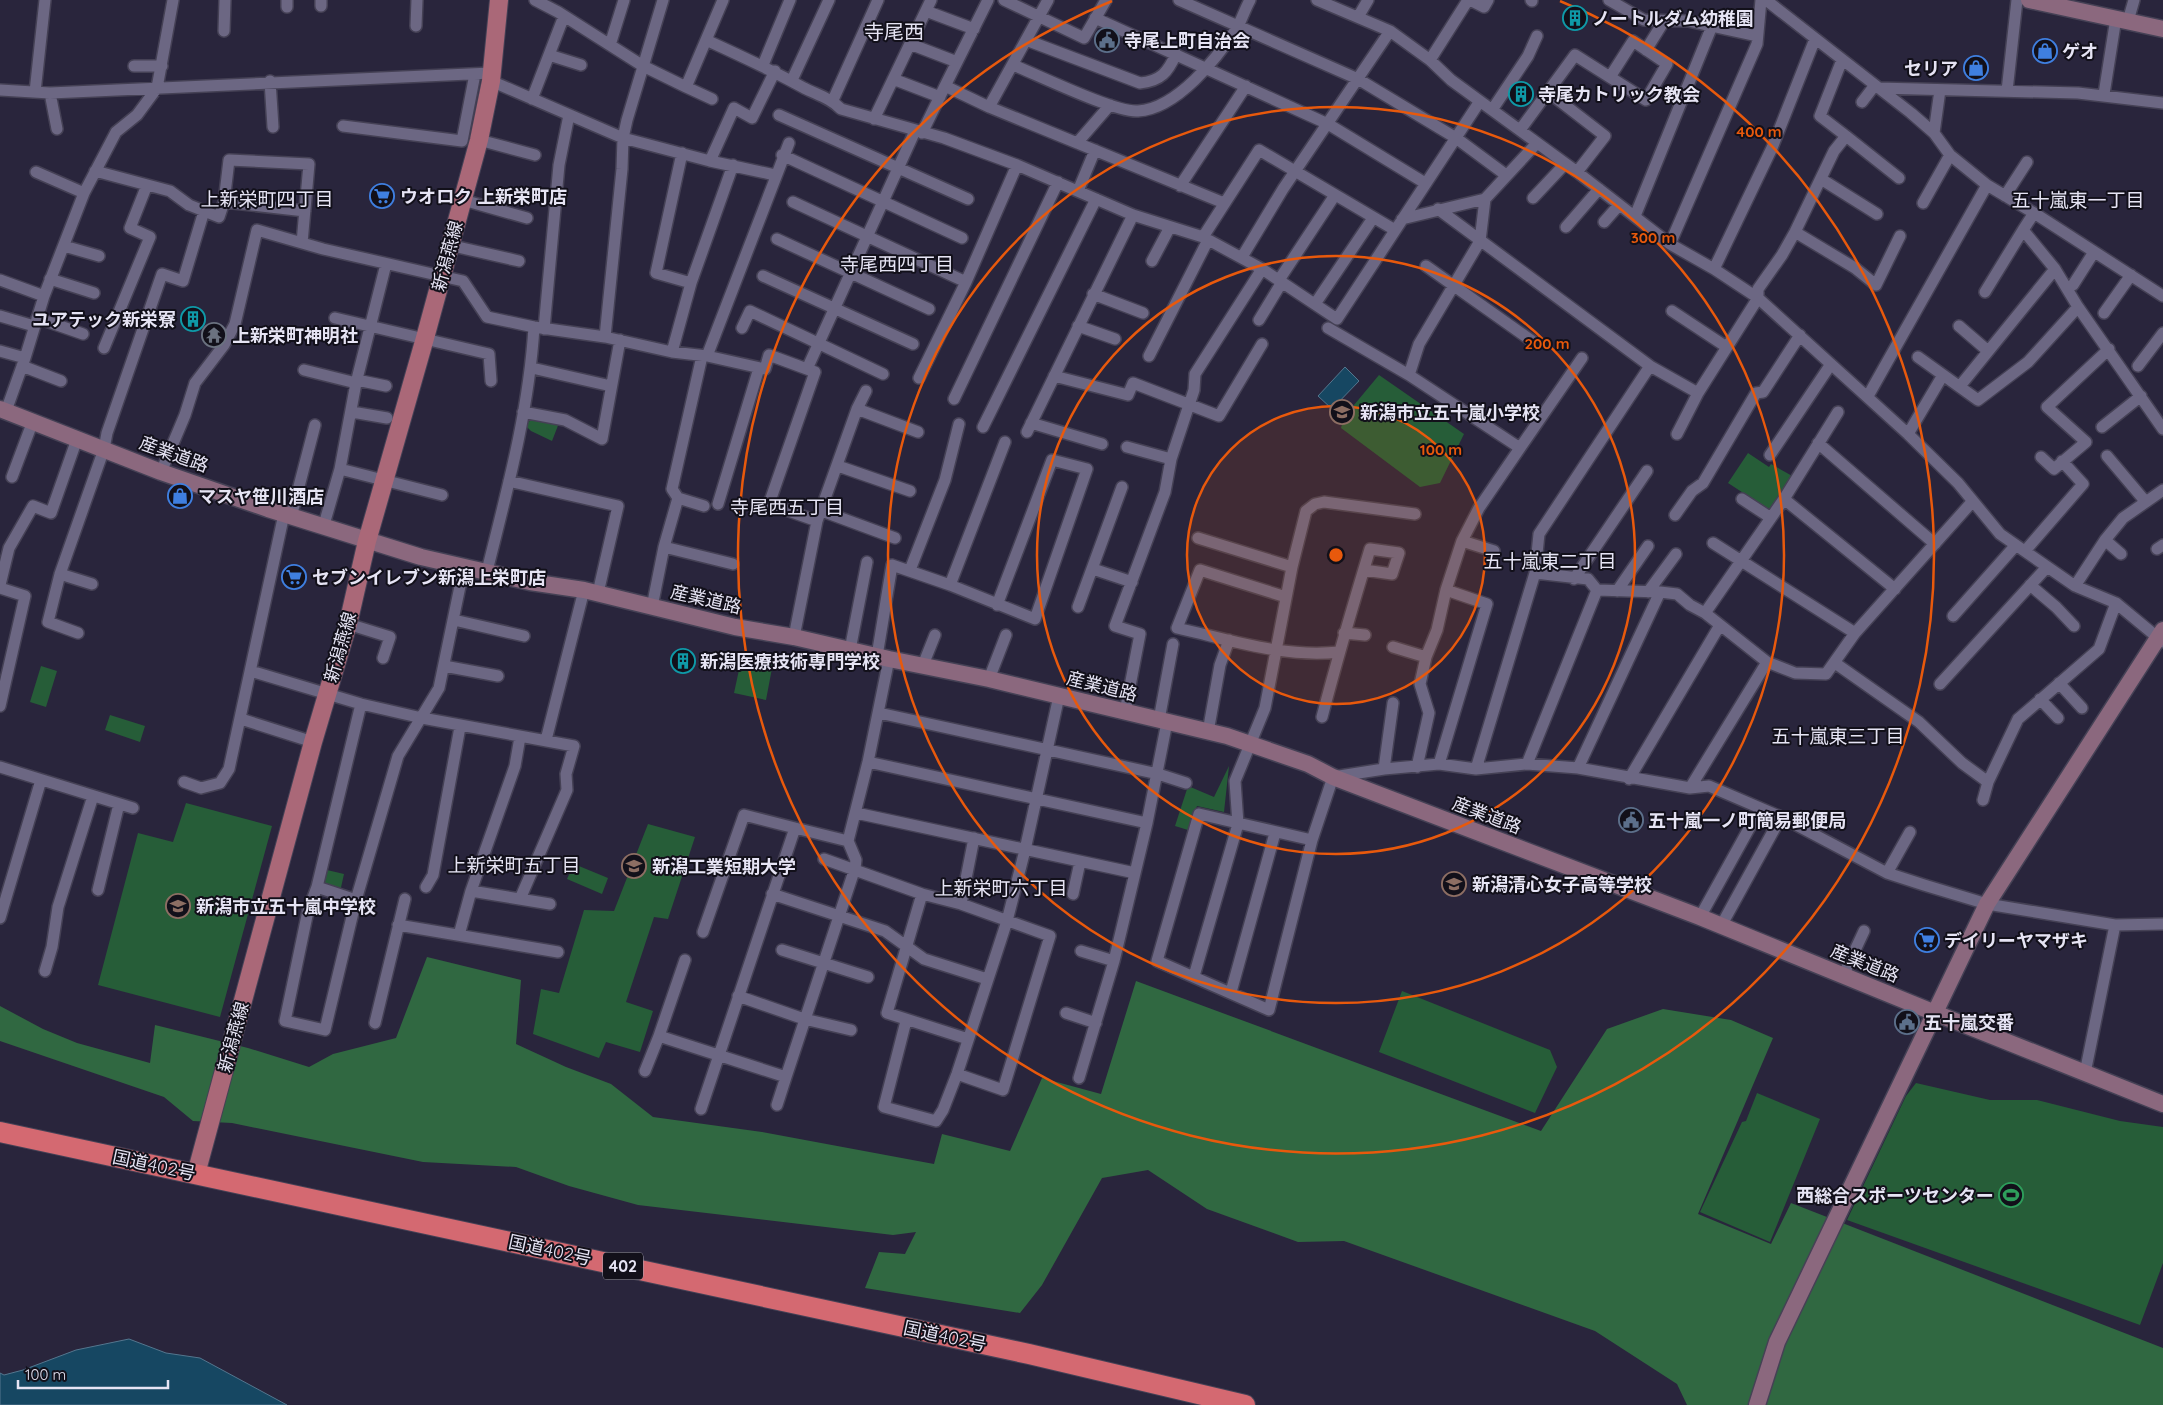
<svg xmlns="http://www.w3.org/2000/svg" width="2163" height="1405" font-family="Quicksand,'Noto Sans JP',sans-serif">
  <rect width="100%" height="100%" fill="#29253c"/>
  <path fill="#265d38" d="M1379 375 1464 434 1440 483 1420 487 1341 428 1344 417Z
    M532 419 559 423 552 441 531 431 525 425Z
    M1748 453 1769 467 1771 464 1794 477 1771 511 1728 483Z
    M742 656 773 663 766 700 734 693Z
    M41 666 57 671 46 707 30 702Z
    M110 715 145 726 140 742 105 730Z
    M1229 766 1224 812 1197 806 1188 830 1175 826 1188 786 1214 797Z
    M186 803 272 826 220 1017 98 985 138 833 173 842Z
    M648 824 695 837 668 919 654 917 626 1002 653 1011 640 1052 606 1042 599 1058 533 1034 541 989 559 993 584 910 614 911Z
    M574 864 608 878 602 894 567 879Z
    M327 870 344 874 340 892 323 885Z
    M1402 991 1550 1050 1557 1067 1535 1113 1379 1052Z
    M1916 1083 1990 1100H2037L2120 1121 2163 1127V1263L2140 1325 1847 1220 1906 1096Z
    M1757 1093 1820 1119 1770 1242 1700 1212 1742 1122 1746 1121Z"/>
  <path fill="#306841" d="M427 957 521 980 516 1044 566 1067 611 1084 653 1117 762 1132 934 1164 942 1134 1010 1151 1042 1078 1101 1094 1136 981 1541 1131 1607 1029 1663 1009 1731 1020 1773 1038 1698 1214 1771 1244 1791 1203 2163 1348V1405H1687L1677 1384 1595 1331 1344 1241 1298 1242 1207 1209 1148 1170 1102 1178 1042 1285 1020 1313 865 1288 879 1252 905 1254 916 1232 893 1235 638 1205 569 1186 516 1167 423 1162 232 1123 193 1121 164 1097 0 1041V1006L43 1029 77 1043 150 1063 155 1025 248 1048 309 1067 333 1054 396 1038Z"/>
  <path fill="#164762" stroke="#54768e" d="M1345 367 1359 381 1332 409 1318 396Z
    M129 1339 166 1353 200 1358 287 1405H0V1373L4 1375 23 1370 76 1350Z"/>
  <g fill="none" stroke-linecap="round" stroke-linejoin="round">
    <defs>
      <path id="street" d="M535 0 558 12 643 66 686 87 723 0
        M1004 0 1084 38 1106 0
        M1179 0 1358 79 1456 138 1506 175
        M1317 0 1390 31 1430 60 1451 80 1577 172 1670 244 1714 269 1758 298 1908 434 1958 483 2000 534 2075 586 2116 603 2163 642
        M1470 0 1484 7 1488 0
        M1531 0 1532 1
        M1609 0 1644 20 1688 21 1757 36
        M1766 0 1911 113 1934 133 1950 155 1987 185 2034 213 2163 296
        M321 6V0
        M287 7V0
        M926 11 974 29
        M1358 17 1368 0
        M1095 18 1328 124 1425 183
        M2128 21 2134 0
        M416 26 417 0
        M224 31 225 0
        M706 40C739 55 772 70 804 88 818 95 830 98 841 109L944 138 1017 165 1133 215 1203 237 1262 269 1337 319 1480 101
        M1026 40 1140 83C1161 81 1168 72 1176 54
        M910 44 957 62
        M610 45 624 0
        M1646 50 1664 21
        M549 55 581 65
        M1430 60 1468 0
        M763 65 790 0
        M1013 65C1038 75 1116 113 1138 111 1177 109 1217 58 1237 28 1242 19 1245 9 1250 0
        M134 66H162
        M893 79 940 97
        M792 80 829 0
        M270 81 273 127
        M491 81 623 138 710 161 775 175
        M945 86 988 0
        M686 87 712 99
        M1878 88 2078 93 2163 103
        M0 90 50 93 491 73
        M2007 91 2017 0
        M35 92 45 0
        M1548 92 1605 136 1577 172
        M50 93 57 129
        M2104 94 2116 18
        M532 99 564 16
        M833 100 878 0
        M1862 102 1875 85
        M989 107 1224 203
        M1492 110 1528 56 1537 36
        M779 115 968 199
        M874 119 931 0
        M343 126 462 141 475 74
        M1520 130 1575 55 1646 100 1667 64 1633 41 1610 77
        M922 133 945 86 989 107 1048 0
        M1934 133 1940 90
        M1846 136 1899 178
        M479 140 535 155
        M1077 143 1110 105
        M682 153 656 273 691 283
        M782 155 962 238
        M710 161 734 108 752 118 775 71
        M95 171 170 191 189 205 219 217 224 202 229 160 309 164 302 243
        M36 172 84 193
        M1821 179 1877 214
        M1180 186 1246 86
        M1078 191 1095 150
        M2005 196 2027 162
        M1533 198 1565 164
        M463 200 527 218
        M224 202 305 211
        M793 202 966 282
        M1923 203 1950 155
        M1438 209 1650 366 1698 393 1758 298V289L1782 255 1795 232 1834 151 1846 136 1820 116 1842 60
        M2034 213 2023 230 2055 269 2078 307 2163 429
        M1635 216 1712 26
        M1402 219 1485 199
        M1604 222 1619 205
        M1566 227 1599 189
        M1795 232 1855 268 1876 285 1900 236
        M1203 237 1259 150 1395 230
        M777 239 929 309
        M1670 244 1757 44 1761 0
        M449 245 519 261
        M64 246 99 256
        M1242 257 1283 189 1390 31
        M1152 261 1170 227
        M1426 266 1532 341
        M1714 269 1772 148 1815 39
        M763 276 913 344
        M50 279 94 293
        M0 280 44 296
        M1279 280 1335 195
        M2073 285 2094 252
        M1985 292 2023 230
        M1093 294 1143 313
        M1315 304 1373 218
        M1672 311 1725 346
        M2104 313 2131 275
        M0 316 34 326
        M37 318 83 334
        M335 318 489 354 491 381
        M1259 320 1282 282
        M1078 326 1115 339
        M1959 326 1988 351
        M742 328 750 311 883 374
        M1328 328 1409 375 1520 448 1479 508 1462 541 1446 590 1437 630 1426 657 1420 684 1429 713 1417 767
        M544 329 559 165 569 115
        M605 337 622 169 623 138 627 120 663 0
        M104 348 150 237 130 228 147 185
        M0 351 25 358
        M672 352 691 283 733 165
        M707 356 789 143
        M1149 356 1208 240
        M1918 357 1978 400 2028 362 2078 307
        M22 366 61 381
        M2138 366 2163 333
        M532 368 611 386
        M807 369 915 131
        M304 370 356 383
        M1409 375 1419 344 1480 241 1485 199 1537 143
        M1054 376 1128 395 1133 383 1219 416 1262 344
        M919 378 966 282 1017 165
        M357 380 386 386
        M1960 386 2055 269
        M1868 396 1987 185
        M954 399 1058 182
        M857 409 918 432
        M6 411 25 358 44 296 84 193 116 132 137 115 157 88 173 0
        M352 412 387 418
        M523 412 565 420 602 439 620 340
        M1031 423 1102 444
        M983 427 1096 199
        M2102 427 2141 396
        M1027 432 1133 215
        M1677 434 1698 393
        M1908 434 1943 375
        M1818 443 1935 544
        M1127 447 1171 459
        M1520 448 1582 358
        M1770 455 1831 364
        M2107 456 2145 501
        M2041 457 2054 469 2086 442 2047 407 2109 349
        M838 466 910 491
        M340 469 442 495
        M161 472 185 415 195 383 224 345 235 324 257 230 323 249 463 281 487 317 534 327 605 337 672 352 707 356 765 369 769 355 815 372 769 504 817 521 794 637
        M12 477 33 421
        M509 481 618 506 598 593
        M678 498 704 506
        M1742 499 1771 518
        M1784 499 1895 589
        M718 504 759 368
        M822 511 895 538
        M1675 515 1692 491 1703 483 1756 393 1763 392 1800 335
        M291 517 315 425
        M817 521 857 409 866 391
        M323 528 340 469 356 383 386 264
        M1198 538 1292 567
        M2105 540 2121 554
        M1462 541 1494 551
        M1713 543 1855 633
        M664 547 733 564
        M2157 549 2163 545
        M2025 551 2083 484 2062 461
        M1093 569 1132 582
        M910 570 945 480 959 424
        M487 571C507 491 529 410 534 327
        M1535 573 1588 579 1597 590
        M60 574 92 584
        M1574 579 1647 471
        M0 585 9 548 33 506 51 513 77 439
        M950 585 1035 619 1087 469 1052 460 997 605
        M2030 585 2056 607 2074 626
        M2075 586 2105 540 2123 518 2163 490
        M0 588 25 596 0 706
        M1617 591 1648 546
        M1648 592 1676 554
        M1286 597 1200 570 1177 628C1231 640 1284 658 1339 652
        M652 607 664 547 678 498 672 489 702 356
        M1078 607 1122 487
        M1705 613 1784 499 1838 412
        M1953 616 2016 545
        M454 620 524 636
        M348 624 390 637 383 658
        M78 633 48 622 60 574 104 449 107 433 162 274 183 281 204 211
        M1344 633 1365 635
        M1393 647 1426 657
        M850 650 867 562
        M877 656 892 565 950 585 1005 442
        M1835 663 1919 722 1962 763 1988 782
        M923 665 935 635
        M444 666 498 676
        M251 671 361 704 422 718 574 746 566 774 567 790 520 899
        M989 679 1006 635
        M2059 683 2082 708
        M1940 684 2047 567
        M2040 699 2058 718
        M1125 712 1140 634 1115 626 1165 492 1171 459 1194 390 1195 374 1262 269
        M879 713 1158 774 1186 783
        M1322 717C1337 660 1353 605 1370 549L1399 553 1392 574 1364 570
        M241 719 313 742
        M1159 720 1173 644
        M1208 732 1220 665 1229 640
        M546 740 584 590
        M868 762 1147 823
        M1439 764 1487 604 1446 590
        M1527 764 1597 590 1660 592
        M0 767 133 808
        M1578 768 1660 592 1677 594 1690 605 1705 613 1767 662 1795 673 1826 674 1855 633 1972 502
        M1384 769 1393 703
        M1476 769 1535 573 1539 534 1650 366
        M1629 779 1720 625
        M184 782 201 788 220 783 229 769 284 514
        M1690 788 1767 662
        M1983 800 1988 782 2018 719 2099 649 2116 603
        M856 813 1135 873
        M1312 840 1199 814 1157 961 1269 1010 1312 840 1333 777 1384 769 1439 764 1476 769 1527 764 1578 768 1690 788 1709 786 1781 817 1887 873 1924 885 1987 904 2115 925 2163 924
        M824 859 922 894 961 904 1050 936 1003 1090 957 1074
        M1887 873 1910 832
        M317 887 361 704
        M426 887 433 875 460 727
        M98 890 119 804
        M471 891 550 904
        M772 894 885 931 924 959 987 979
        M922 894 887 1013 968 1039
        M1073 894 1080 862
        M356 900 317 887 308 911 285 1021 325 1030 356 900 398 756 439 688 464 567
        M961 904 974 838
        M1700 917 1756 816
        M0 918 41 780
        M398 925 558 952
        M1721 926 1781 817
        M703 932 744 815 795 828
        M459 935 471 891 515 766 520 737
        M782 950 868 977
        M1081 951 1114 961
        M685 960 659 1036 786 1077 855 868 856 860 848 841 868 762 889 659
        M45 971 52 947 58 907 93 796
        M1194 976 1238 824 1235 781 1265 708 1292 567 1306 511 1315 504 1324 502 1415 514
        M1843 976 1864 931
        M1231 992 1275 833
        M738 996 804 1019 851 1030
        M1066 1013 1096 1023
        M906 1021 884 1107 936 1121 943 1110 957 1074 1007 921 1025 850 1059 696
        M375 1023 405 899
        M645 1071 659 1036
        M2085 1073 2115 925
        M1079 1078 1114 961 1147 823 1167 722
        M777 1105 786 1077
        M701 1109 795 828 848 841"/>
      <path id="secondary" d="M2029 0 2163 29
        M0 409 161 472 268 509 421 557 530 582 584 590 735 627 794 637 889 659 989 679 1227 736 1308 764 1333 777 1700 917 1935 1013 2163 1104
        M1757 1405 1777 1342 1987 904 2163 630"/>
      <path id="primary" d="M196 1174 313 742 348 624 367 541 425 338 479 140 491 81 499 0"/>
      <path id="highway" d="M0 1132 1029 1354 1245 1405"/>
    </defs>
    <use href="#street" stroke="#454155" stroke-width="14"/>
    <use href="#secondary" stroke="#454155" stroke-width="19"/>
    <use href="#primary" stroke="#454155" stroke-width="20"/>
    <use href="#highway" stroke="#454155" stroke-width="22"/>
    <use href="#street" stroke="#6c6783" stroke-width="11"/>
    <use href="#secondary" stroke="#8b687e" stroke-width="16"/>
    <use href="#primary" stroke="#aa6878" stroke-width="18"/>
    <use href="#highway" stroke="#d46971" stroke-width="20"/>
  </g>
  <circle cx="1336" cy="555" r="149" fill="#e8590c" fill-opacity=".12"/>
  <g fill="none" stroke="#e8590c" stroke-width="2.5">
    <circle cx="1336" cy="555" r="149"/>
    <circle cx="1336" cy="555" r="299"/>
    <circle cx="1336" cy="555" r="448"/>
    <path d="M1560 1A598 598 0 1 1 1112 1"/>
  </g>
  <defs>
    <symbol id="building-ring" viewBox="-11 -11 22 22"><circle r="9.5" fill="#12101a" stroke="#0f9aa8" stroke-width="1.5"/><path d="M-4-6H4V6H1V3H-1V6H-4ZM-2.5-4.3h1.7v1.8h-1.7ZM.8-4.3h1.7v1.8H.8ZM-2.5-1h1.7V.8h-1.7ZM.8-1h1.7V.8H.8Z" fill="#0f9aa8"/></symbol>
    <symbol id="civic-ring" viewBox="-11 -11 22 22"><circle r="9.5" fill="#12101a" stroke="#5c6f8a" stroke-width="1.5"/><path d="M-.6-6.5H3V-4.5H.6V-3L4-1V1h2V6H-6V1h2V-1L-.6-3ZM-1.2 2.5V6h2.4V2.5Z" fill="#5c6f8a"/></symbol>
    <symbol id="shop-ring" viewBox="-11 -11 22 22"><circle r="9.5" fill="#12101a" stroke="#3f7fe0" stroke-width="1.5"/><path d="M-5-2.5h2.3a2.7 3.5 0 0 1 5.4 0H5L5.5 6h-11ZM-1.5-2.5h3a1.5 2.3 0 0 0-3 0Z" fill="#3f7fe0"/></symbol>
    <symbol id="supermarket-ring" viewBox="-11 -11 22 22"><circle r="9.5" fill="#12101a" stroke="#3f7fe0" stroke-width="1.5"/><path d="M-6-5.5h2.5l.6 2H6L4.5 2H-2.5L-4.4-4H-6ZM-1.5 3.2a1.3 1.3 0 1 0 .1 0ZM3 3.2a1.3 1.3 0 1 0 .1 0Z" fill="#3f7fe0"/></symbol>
    <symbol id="temple-ring" viewBox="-11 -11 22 22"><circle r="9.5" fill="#12101a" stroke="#6b7280" stroke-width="1.5"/><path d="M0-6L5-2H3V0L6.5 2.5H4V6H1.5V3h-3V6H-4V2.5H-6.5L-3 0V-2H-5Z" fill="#6b7280"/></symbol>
    <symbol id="school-ring" viewBox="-11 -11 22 22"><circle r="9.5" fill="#12101a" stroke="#8d6e63" stroke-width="1.5"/><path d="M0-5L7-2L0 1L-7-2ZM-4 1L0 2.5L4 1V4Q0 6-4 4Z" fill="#8d6e63"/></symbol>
    <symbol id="university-ring" viewBox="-11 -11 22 22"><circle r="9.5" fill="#12101a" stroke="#8d6e63" stroke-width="1.5"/><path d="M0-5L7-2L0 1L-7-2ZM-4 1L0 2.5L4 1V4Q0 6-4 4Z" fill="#8d6e63"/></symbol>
    <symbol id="stadium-ring" viewBox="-11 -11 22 22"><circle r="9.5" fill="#12101a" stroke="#2e9e5b" stroke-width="1.5"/><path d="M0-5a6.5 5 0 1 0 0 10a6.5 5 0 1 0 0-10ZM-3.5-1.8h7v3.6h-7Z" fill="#2e9e5b"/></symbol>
  </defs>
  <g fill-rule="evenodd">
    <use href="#building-ring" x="1561" y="4" width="28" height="28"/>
    <use href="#civic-ring" x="1093" y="26" width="28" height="28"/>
    <use href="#shop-ring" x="2031" y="37" width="28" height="28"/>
    <use href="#shop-ring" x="1962" y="54" width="28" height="28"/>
    <use href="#building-ring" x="1507" y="80" width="28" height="28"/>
    <use href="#supermarket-ring" x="368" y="182" width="28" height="28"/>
    <use href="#building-ring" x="179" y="305" width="28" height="28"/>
    <use href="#temple-ring" x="200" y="321" width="28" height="28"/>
    <use href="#school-ring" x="1328" y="398" width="28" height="28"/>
    <use href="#shop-ring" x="166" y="482" width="28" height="28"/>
    <use href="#supermarket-ring" x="280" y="563" width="28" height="28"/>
    <use href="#building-ring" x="669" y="647" width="28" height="28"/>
    <use href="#civic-ring" x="1617" y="806" width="28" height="28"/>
    <use href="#university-ring" x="620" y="852" width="28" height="28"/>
    <use href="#school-ring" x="1440" y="870" width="28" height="28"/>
    <use href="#school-ring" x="164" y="892" width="28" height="28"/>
    <use href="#supermarket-ring" x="1913" y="926" width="28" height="28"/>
    <use href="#civic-ring" x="1893" y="1008" width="28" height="28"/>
    <use href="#stadium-ring" x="1997" y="1181" width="28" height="28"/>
  </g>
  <g text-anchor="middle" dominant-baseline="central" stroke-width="4" stroke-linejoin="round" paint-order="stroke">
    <rect fill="#12101a" stroke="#a6a4b3" stroke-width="1" x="603" y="1252.5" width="40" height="27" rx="4"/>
    <g font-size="16" font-weight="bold" fill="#e6e4f4">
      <text x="623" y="1266">402</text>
    </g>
    <g font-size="18" font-weight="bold" fill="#e6e4f4" stroke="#12101a" text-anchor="start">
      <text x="1592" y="18">ノートルダム幼稚園</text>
      <text x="1124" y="40">寺尾上町自治会</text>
      <text x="2062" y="51">ゲオ</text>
      <text x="1958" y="68" text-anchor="end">セリア</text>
      <text x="1538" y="94">寺尾カトリック教会</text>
      <text x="400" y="196">ウオロク 上新栄町店</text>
      <text x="176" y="319" text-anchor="end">ユアテック新栄寮</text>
      <text x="232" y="335">上新栄町神明社</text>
      <text x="1360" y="412">新潟市立五十嵐小学校</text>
      <text x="198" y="496">マスヤ笹川酒店</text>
      <text x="312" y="577">セブンイレブン新潟上栄町店</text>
      <text x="700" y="661">新潟医療技術専門学校</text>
      <text x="1648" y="820">五十嵐一ノ町簡易郵便局</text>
      <text x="652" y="866">新潟工業短期大学</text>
      <text x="1472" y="884">新潟清心女子高等学校</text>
      <text x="196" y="906">新潟市立五十嵐中学校</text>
      <text x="1944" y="940">デイリーヤマザキ</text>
      <text x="1924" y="1022">五十嵐交番</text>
      <text x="1994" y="1195" text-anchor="end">西総合スポーツセンター</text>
    </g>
    <g font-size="18" fill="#e6e4f4" stroke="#12101a">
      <text transform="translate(447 256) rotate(-75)">新潟燕線</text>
      <text transform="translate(174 454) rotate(20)">産業道路</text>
      <text transform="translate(706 599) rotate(13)">産業道路</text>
      <text transform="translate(340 647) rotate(-74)">新潟燕線</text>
      <text transform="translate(1102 686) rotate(14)">産業道路</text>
      <text transform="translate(1487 815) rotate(21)">産業道路</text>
      <text transform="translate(1865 963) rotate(22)">産業道路</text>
      <text transform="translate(233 1037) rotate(-75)">新潟燕線</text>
      <text transform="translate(154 1165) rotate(12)">国道402号</text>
      <text transform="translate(550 1250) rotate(12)">国道402号</text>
      <text transform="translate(945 1336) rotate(12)">国道402号</text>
    </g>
    <g font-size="19" fill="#e6e4f4" stroke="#12101a">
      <text x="267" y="199">上新栄町四丁目</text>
      <text x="2078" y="200">五十嵐東一丁目</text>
      <text x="897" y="264">寺尾西四丁目</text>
      <text x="787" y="507">寺尾西五丁目</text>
      <text x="1550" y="561">五十嵐東二丁目</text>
      <text x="1838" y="736">五十嵐東三丁目</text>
      <text x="514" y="865">上新栄町五丁目</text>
      <text x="1001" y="888">上新栄町六丁目</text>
    </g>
    <g font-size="20" fill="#e6e4f4" stroke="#12101a">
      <text x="894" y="31">寺尾西</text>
    </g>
  </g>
  <circle cx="1336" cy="555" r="8" fill="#e8590c" stroke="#12101a" stroke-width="2.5"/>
  <g font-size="15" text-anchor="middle" font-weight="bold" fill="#e8590c" stroke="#12101a" stroke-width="4" stroke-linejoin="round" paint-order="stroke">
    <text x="1759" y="137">400 m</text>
    <text x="1653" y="243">300 m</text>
    <text x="1547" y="349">200 m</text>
    <text x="1441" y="455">100 m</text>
  </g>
  <path d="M18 1380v8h150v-8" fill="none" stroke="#e6e4f4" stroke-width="2.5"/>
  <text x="25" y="1380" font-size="15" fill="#e6e4f4" stroke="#12101a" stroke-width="4" paint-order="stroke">100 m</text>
</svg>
